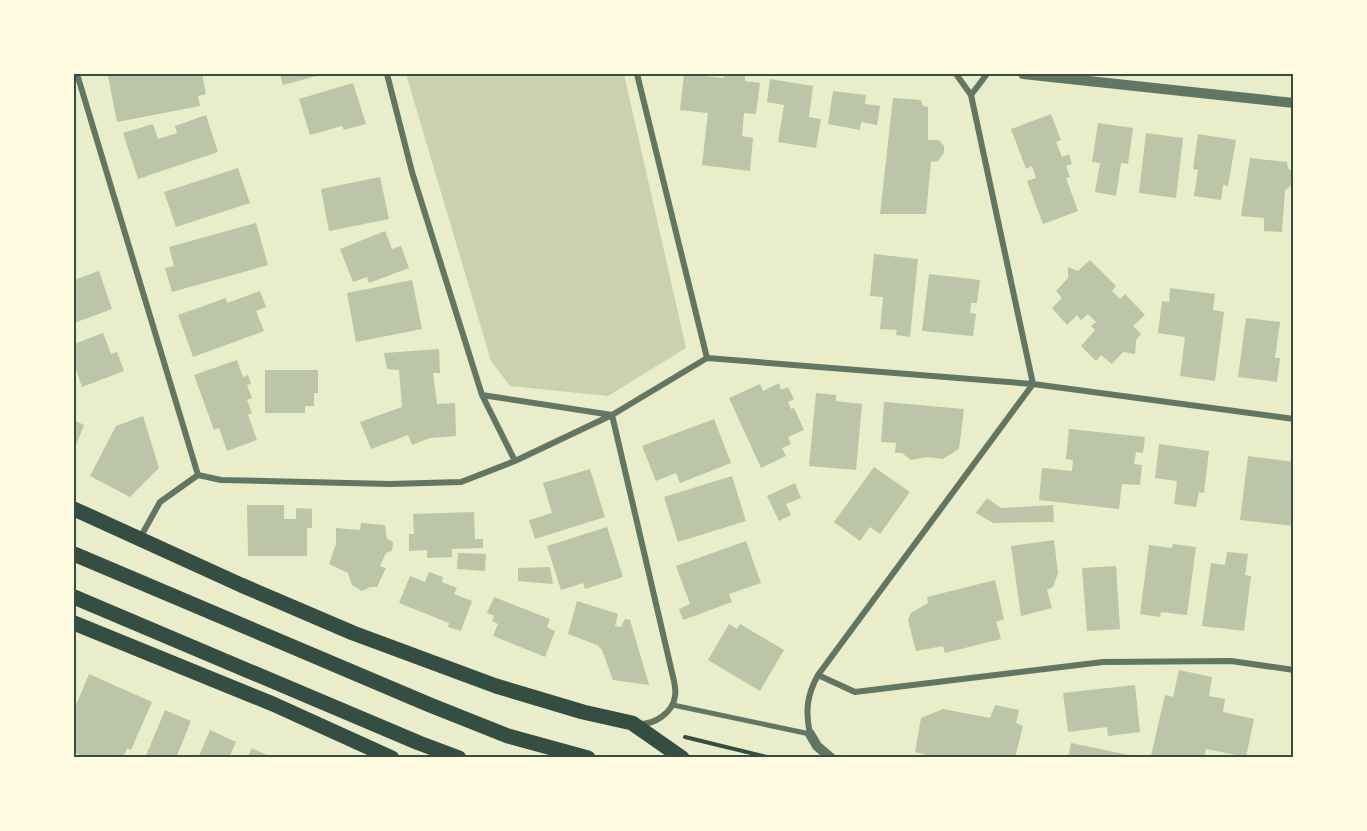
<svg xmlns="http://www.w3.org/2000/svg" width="1367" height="831" font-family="Lato,sans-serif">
  <rect width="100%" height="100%" fill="#e9edc9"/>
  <path fill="#cad2ad" d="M406 74H624L686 348 608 396 510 386 491 361Z"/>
  <path fill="#bcc5a7" d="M120 74H202L206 94 198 96 200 106 117 122 108 76Z
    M280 74H324L283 85Z
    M684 74 724 78 725 74H745V81L760 83 756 114 744 113 742 136 753 138 750 171 702 165 708 113 680 110Z
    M770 79 813 86 809 117 821 119 816 148 778 142 784 105 767 102Z
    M353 83 366 124 344 130 342 126 310 135 299 99Z
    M833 91 866 95 865 104 880 106 877 125 861 122 860 130 828 124Z
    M893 98 921 100 923 106 928 107V140H939L944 146V153L938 161 931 162 926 214H880Z
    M1051 114 1061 140 1056 142 1062 157 1069 154 1072 164 1066 166 1070 177 1066 178 1078 211 1043 224 1027 181 1036 178 1032 166 1026 169 1011 129Z
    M206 115 218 152 138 179 123 133 153 124 158 139 177 133 175 126Z
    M1098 123 1133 128 1128 164 1121 163 1116 196 1095 192 1100 163 1092 162Z
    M1146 133 1183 138 1176 198 1139 193Z
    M1198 134 1236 140 1228 186 1223 185 1221 200 1194 196 1198 170 1193 169Z
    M1250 158 1287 162 1288 168 1294 173V183L1285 190 1282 232 1264 231V218L1241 216Z
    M238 168 250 203 176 227 164 192Z
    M380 177 389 219 329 231 321 189Z
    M256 223 268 265 172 292 165 268 174 266 169 247Z
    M385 231 392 249 401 246 409 268 369 283 367 277 353 282 340 249Z
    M874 254 918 259 910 337 896 335 897 330 880 329 883 297 870 296Z
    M1090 260 1116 286 1112 291 1120 299 1125 294 1145 315 1133 326 1141 334 1136 340 1135 354 1123 352 1112 364 1101 355 1096 361 1081 346 1095 330 1091 326 1096 322 1088 314 1081 320 1077 315 1067 325 1052 308 1062 298 1056 291 1068 278V267L1078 271Z
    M99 271 112 309 74 323V280Z
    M929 274 980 280 977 303H971L970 313 976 314 973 336 922 331Z
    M412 280 422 329 356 342 347 293Z
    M1170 288 1215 294 1213 310 1224 312 1215 381 1180 376 1185 337 1158 333 1162 301 1169 302Z
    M260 291 266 307 256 311 264 331 193 357 178 315 226 298 227 303Z
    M1246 318 1280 322 1275 358H1280L1277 382 1238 377Z
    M103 333 111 354 117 352 124 371 82 387 74 363V344Z
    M439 349 440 373H433L437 404 455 403 456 436 430 438 412 445 408 435 371 449 360 422 402 407 399 370 387 369 384 353Z
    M237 360 243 377 248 375 251 384 247 385 252 398 247 400 252 413 248 415 257 440 227 451 219 428 214 430 194 375Z
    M265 370H318V393H314V406H305V413H265Z
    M779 383 781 390 788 387 794 399 788 402 791 409 794 408 804 430 788 437 791 444 782 448 786 456 761 468 729 398 760 384 763 391Z
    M816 393 836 395V401L862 404 856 470 809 466Z
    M884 402 964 409 959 449 943 459 927 457 911 460 902 453H895L896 443 881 442Z
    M143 416 159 468 130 497 90 476 116 426Z
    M714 419 731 463 680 483 676 473 656 481 642 446Z
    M74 420 84 425 74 450Z
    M1069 429 1145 437 1143 453 1136 452 1134 464 1142 465 1140 485 1122 484 1119 509 1039 500 1042 468 1072 471 1073 460 1066 459Z
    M1159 444 1209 451 1204 493 1199 492 1196 507 1174 504 1177 481 1155 478Z
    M1248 456 1294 462V526L1240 520Z
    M874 467 910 492 880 534 870 527 860 541 834 522Z
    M590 469 605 517 535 539 529 520 552 513 543 483Z
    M732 476 746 521 678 542 664 497Z
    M795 483 801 498 786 504 791 515 779 521 767 496Z
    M987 498 1001 508 1053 505 1054 522 993 523 976 513Z
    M247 505H284V519H296V508L312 509V528H307V556H248Z
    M474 512 475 539H483V548L452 549V557L427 558V550L409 551V534H414L413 514Z
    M361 523 385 525 387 539 393 542 392 551 386 553 380 566 386 568 377 587H370L362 591 352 585 348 573 329 564 336 544V528L360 530Z
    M607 527 623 577 585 589 583 583 561 590 547 546Z
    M1054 540 1058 573 1053 587 1047 590 1052 608 1021 616 1011 546Z
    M746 541 761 583 729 594 732 602 683 620 679 609 690 604 676 566Z
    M1173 544 1196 547 1187 615 1161 612 1160 617 1140 614 1149 545 1172 548Z
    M1227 552 1248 554 1245 575 1251 576 1244 631 1202 626 1211 563 1225 565Z
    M458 553 486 554 485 571 457 569Z
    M1116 566 1120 629 1087 631 1082 568Z
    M550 567 553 584 518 581V568Z
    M429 572 443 577 442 582 457 588 454 594 472 601 461 631 448 627 449 623 399 603 410 576 425 582Z
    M995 580 1004 619 996 622 1001 639 945 653 943 646 916 651 908 620 911 613 928 603 927 597Z
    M494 597 550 619 547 627 555 631 545 657 493 636 498 624 492 621 494 616 487 613Z
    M577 601 618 614 615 626 621 627 625 619 630 620 649 685 613 680 602 650 597 645 568 634Z
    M729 624 737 629 740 624 784 650 760 691 708 660Z
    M1179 670 1212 677 1209 696 1225 699 1223 712 1254 719 1246 757 1206 749 1204 758 1151 756 1165 695 1173 697Z
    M89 674 152 702 131 750 127 748 123 758H85L74 752V710Z
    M1135 685 1140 732 1108 736 1107 727 1068 732 1063 693Z
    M995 705 1019 710 1016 723 1023 726 1015 758H938L915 752 921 718 943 709 990 718Z
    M165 710 191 721 176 758H145Z
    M210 730 236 742 229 758H198Z
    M1071 743 1129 755V758H1068Z
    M252 748 273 758H247Z"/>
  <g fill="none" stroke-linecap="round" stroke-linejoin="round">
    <path stroke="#344e41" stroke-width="4" d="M685 737 771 758"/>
    <path stroke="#617663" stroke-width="5" d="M673 705 810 734"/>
    <path stroke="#617663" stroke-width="6" d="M77 74 198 475
      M387 74 412 172 482 395 515 461
      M637 74 707 358
      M971 95 987 74
      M482 395 612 415 674 681C675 686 676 692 675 696 673 713 654 725 638 724
      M140 538 160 502 198 475 221 480 390 484 461 482 515 461 612 415 707 358 1033 384 1294 419
      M818 675 855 692 1103 662 1231 661 1294 670
      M810 734C805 711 807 695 818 675L1033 384 971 95 956 74"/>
    <path stroke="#617663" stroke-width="10" d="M1023 74 1294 103
      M810 734 817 746 831 758"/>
    <path stroke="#344e41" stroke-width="15" d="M74 509 241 585 353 633 496 686 583 712 632 723 682 758
      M74 554 430 705 508 736 588 758
      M74 597 419 743 459 758
      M74 623 273 704 392 758"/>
  </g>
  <rect width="1367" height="831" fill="none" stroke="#fefae0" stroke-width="150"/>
  <rect x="75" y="75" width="1217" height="681" fill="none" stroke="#344e41" stroke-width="2"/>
</svg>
